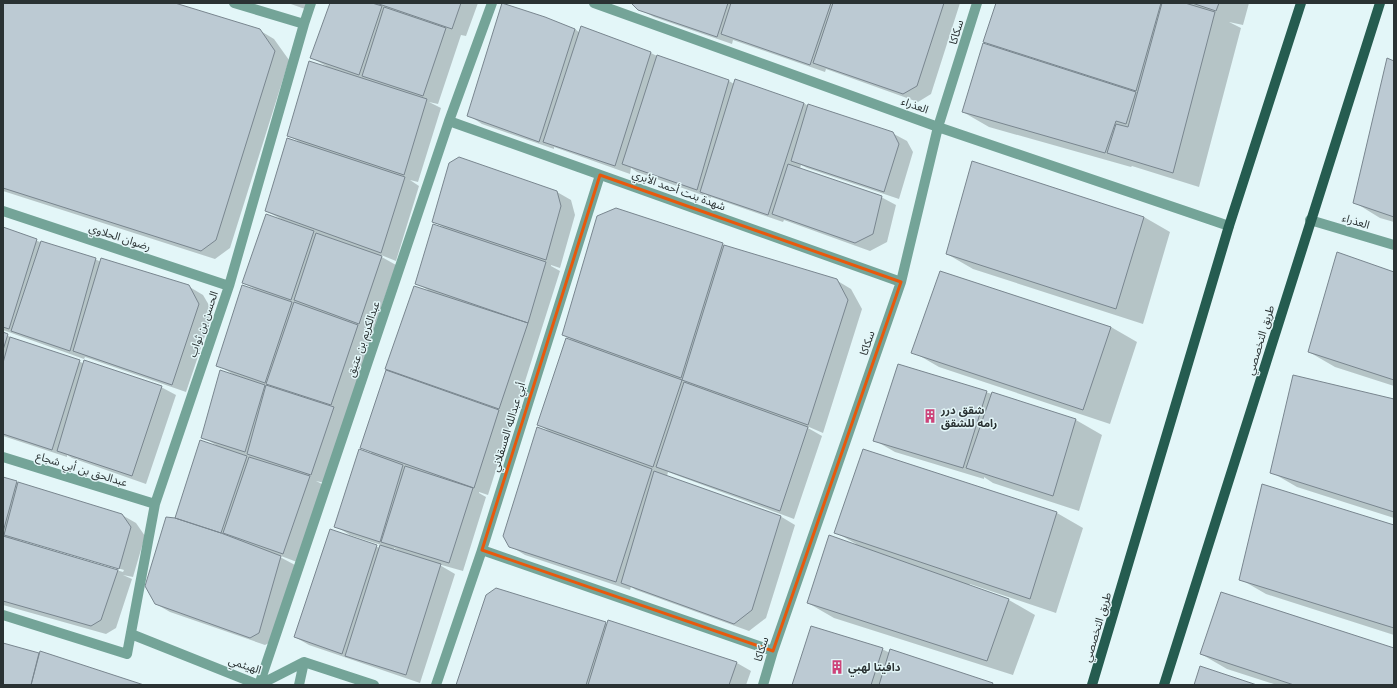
<svg xmlns="http://www.w3.org/2000/svg" width="1397" height="688" font-family="Arial,'Noto Sans Arabic',sans-serif">
  <rect width="100%" height="100%" fill="#e3f6f8"/>
  <path fill="#0003" fill-rule="evenodd" d="M3 3H171L259 30 274 39 289 60 230 248 215 259 3 191Z
    M288 3H307L305 9Z
    M331 3H478L466 36 461 35 438 104 429 102 441 108 418 182 410 180 419 186 396 261 381 255 380 256 396 265 373 331 364 328V329L372 334 325 483 316 481 324 485 297 562 281 556 280 557 295 565 273 641 265 645 170 612 156 604 175 519 216 445 202 437 234 375 218 365 255 289 243 283 281 219 266 211 301 143 288 135 326 66 312 58Z
    M632 3H960L931 94 918 102 826 69 825 72 733 40 732 44 654 17 639 9Z
    M997 3H1249L1243 25 1229 22 1241 28 1199 187 1132 166 1131 167 989 127 963 112 993 47 985 42Z
    M582 28 651 53 657 56 729 81 734 84 804 103 808 106 892 133 907 141 913 152 899 199 807 168 801 165 800 169 881 197 896 205 887 242 870 251 784 220 783 222 711 197V198L637 172 631 168 630 174 554 147V149L482 124 468 115 575 29 580 33Z
    M1394 62V222L1380 218 1354 202Z
    M557 192 571 200 575 215 560 268 551 265V266L560 271 514 416H507L512 419 488 495 479 492V493L486 497 463 571 438 564 455 574 420 683 309 645 295 637 330 530 380 548 381 545 350 535 335 526 372 453 361 447 387 369 428 290 416 283 446 229 433 221ZM394 548 401 552 394 551Z
    M1144 217 1170 232 1143 324 973 269 947 254Z
    M3 228 40 242 95 259 101 262 188 286 203 295 213 312 186 392 85 357 84 359 3 330Z
    M723 244 729 248 836 280 851 289 862 309 823 433 809 427 808 428 822 436 794 519 668 472 667 476 780 516 795 525 766 618 749 631 636 590 631 587 630 590 525 555 510 546 550 432 538 424 574 341 563 335Z
    M941 272 1111 327 1137 342 1110 424 939 367 913 352Z
    M1394 273V386L1335 367 1309 352Z
    M3 333 16 340 79 361 84 364 161 387 176 395 146 484 72 458 67 455V457L3 436Z
    M898 365 1076 420 1102 435 1079 511 993 483 984 477V479L895 452 874 440Z
    M1394 400V518L1297 487 1271 472Z
    M863 450 1057 513 1083 528 1056 613 970 584 969 586 1009 600 1035 615 1013 675 834 618 808 603 856 544 835 532Z
    M3 478 122 515 136 523 145 536 133 577 123 575 132 579 116 628 106 634 3 605ZM19 538 124 570 123 572 19 540Z
    M1394 526V635L1266 594 1240 579Z
    M608 622 737 663 751 671 746 685H457L605 623 607 624Z
    M882 649 890 653 891 650 994 685H793Z
    M1394 649V685H1277L1227 669 1201 654Z"/>
  <path fill="#bccad3" stroke="#79868f" d="M3 3H175L260 29 275 51 216 240 201 251 3 188Z
    M330 3H372L382 6 359 75 310 58Z
    M376 3H461L452 29Z
    M502 3 545 17 575 29 539 142 467 116Z
    M631 3H728L717 37 638 10Z
    M731 3H831L810 65 721 34Z
    M833 3H944L917 86 903 94 813 63Z
    M996 3H1161L1136 91 983 42Z
    M1162 3H1185L1215 12 1173 173 1107 153 1116 124 1128 127Z
    M1192 3H1219L1216 11Z
    M384 7 446 28 423 96 362 76Z
    M581 26 651 52 615 166 543 142Z
    M983 43 1136 92 1126 124 1116 121 1105 153 962 112Z
    M657 55 729 80 697 190 622 164Z
    M1387 58 1394 61V217L1353 203Z
    M309 61 427 99 404 175 287 136Z
    M735 79 804 103 768 215 700 192Z
    M808 104 893 132 899 144 884 192 791 161Z
    M287 138 405 177 381 253 265 211Z
    M459 157 557 191 561 206 546 260 432 222 449 163Z
    M972 161 1144 217 1116 309 946 254Z
    M788 164 882 196 873 234 855 243 772 214Z
    M616 208 723 243 681 378 562 335 597 216Z
    M266 214 314 231 291 300 242 283Z
    M433 224 546 262 528 323 415 284Z
    M3 227 37 239 9 329 3 327Z
    M316 233 382 256 359 324 294 300Z
    M41 241 96 258 70 351 11 331Z
    M724 245 837 279 848 300 808 425 682 380Z
    M1337 252 1394 272V380L1308 352Z
    M101 258 189 285 199 304 172 385 73 351Z
    M940 271 1111 327 1083 410 911 353Z
    M242 285 292 302 265 383 216 366Z
    M414 286 528 323 499 409 385 369Z
    M294 302 358 325 331 405 266 384Z
    M3 332 8 334 3 350Z
    M10 337 80 360 52 450 3 434V363Z
    M566 338 682 380 653 467 537 425Z
    M84 360 162 386 132 476 57 451Z
    M898 364 987 391 963 468 873 441Z
    M220 370 265 385 245 452 201 438Z
    M386 370 499 410 474 488 360 448Z
    M1293 375 1394 399V512L1270 473Z
    M684 382 808 427 780 511 656 467Z
    M266 385 334 407 311 475 247 454Z
    M992 392 1076 419 1053 496 966 468Z
    M537 427 652 469 616 582 509 547 503 536Z
    M200 440 247 456 221 533 175 518Z
    M359 449 403 465 380 542 334 527Z
    M863 449 1057 512 1030 599 834 533Z
    M249 457 310 476 283 554 223 533Z
    M405 466 473 488 449 563 381 542Z
    M654 471 781 516 752 610 734 624 621 583Z
    M3 477 17 481 3 532Z
    M18 482 122 514 131 527 119 569 4 535Z
    M1262 484 1394 525V628L1239 580Z
    M166 517 175 518 221 533 281 556 259 633 250 638 155 604 145 586Z
    M330 529 377 545 342 654 294 637Z
    M829 535 1009 599 987 661 807 603Z
    M3 536 118 570 101 620 91 626 3 601Z
    M380 545 441 564 406 675 345 656Z
    M496 588 606 622 586 685H456L486 595Z
    M1221 592 1394 648V685H1294L1200 654Z
    M608 620 737 662 729 685H588Z
    M811 626 883 648 871 685H792Z
    M3 643 39 653 31 685H3Z
    M890 649 993 683 992 685H879Z
    M40 651 144 685H31Z
    M1200 666 1257 685H1194Z"/>
  <g fill="none" stroke-linecap="round" stroke-linejoin="round">
    <path stroke="#74a498" stroke-width="10" d="M234 3 304 24
      M594 3 938 127 1229 226
      M449 121 901 282
      M3 211 229 286
      M1310 220 1394 245
      M3 457 155 504
      M482 550 773 651
      M3 615 127 654 155 504 229 286 304 24 311 3
      M131 634 259 685 304 662 374 685
      M259 685 449 121 492 3
      M299 685 304 662
      M436 685 482 550 600 175
      M763 685 773 651 901 282 938 127 977 3"/>
    <path stroke="#255c50" stroke-width="10" d="M1092 685 1229 226 1301 3
      M1164 685 1380 3"/>
  </g>
  <path fill="none" stroke="#e8590c" stroke-width="3" stroke-linejoin="round" d="M600 175 901 282 773 651 482 550Z"/>
  <defs>
    <symbol id="building-bare" viewBox="-9 -9 18 18"><path d="M-4-6H4V6H1V3H-1V6H-4ZM-2.5-4.3h1.7v1.8h-1.7ZM.8-4.3h1.7v1.8H.8ZM-2.5-1h1.7V.8h-1.7ZM.8-1h1.7V.8H.8Z" fill="#cd4379" stroke="#e3f6f8" stroke-width="2.5" paint-order="stroke"/></symbol>
  </defs>
  <g fill-rule="evenodd">
    <use href="#building-bare" x="920" y="406" width="20" height="20"/>
    <use href="#building-bare" x="827" y="657" width="20" height="20"/>
  </g>
  <g text-anchor="middle" dominant-baseline="central" stroke-width="3" stroke-linejoin="round" paint-order="stroke">
    <g font-size="11" fill="#2a3233" stroke="#e3f6f8">
      <text transform="translate(956 32) rotate(-73)">سكاكا</text>
      <text transform="translate(915 105) rotate(20)">العذراء</text>
      <text transform="translate(679 190) rotate(20)">شهدة بنت أحمد الأبري</text>
      <text transform="translate(1356 221) rotate(17)">العذراء</text>
      <text transform="translate(120 237) rotate(18)">رضوان الحلاوي</text>
      <text transform="translate(203 324) rotate(-71)">الحسن بن ثواب</text>
      <text transform="translate(363 339) rotate(-71)">عبدالكريم بن عتيق</text>
      <text transform="translate(1260 340) rotate(-73)">طريق التخصصي</text>
      <text transform="translate(867 343) rotate(-71)">سكاكا</text>
      <text transform="translate(508 427) rotate(-73)">أبي عبدالله العسقلاني</text>
      <text transform="translate(82 469) rotate(17)">عبدالحق بن أبي شجاع</text>
      <text transform="translate(1097 627) rotate(-73)">طريق التخصصي</text>
      <text transform="translate(761 649) rotate(-72)">سكاكا</text>
      <text transform="translate(245 665) rotate(18)">الهيثمي</text>
    </g>
    <g font-size="11" font-weight="bold" fill="#2a3233" stroke="#e3f6f8" text-anchor="start">
      <text x="941" y="410">شقق درر<tspan x="941" dy="13">رامه للشقق</tspan></text>
      <text x="848" y="667">دافيتا لهبي</text>
    </g>
  </g>
  <rect width="1397" height="688" fill="none" stroke="#2a3233" stroke-width="8"/>
</svg>
